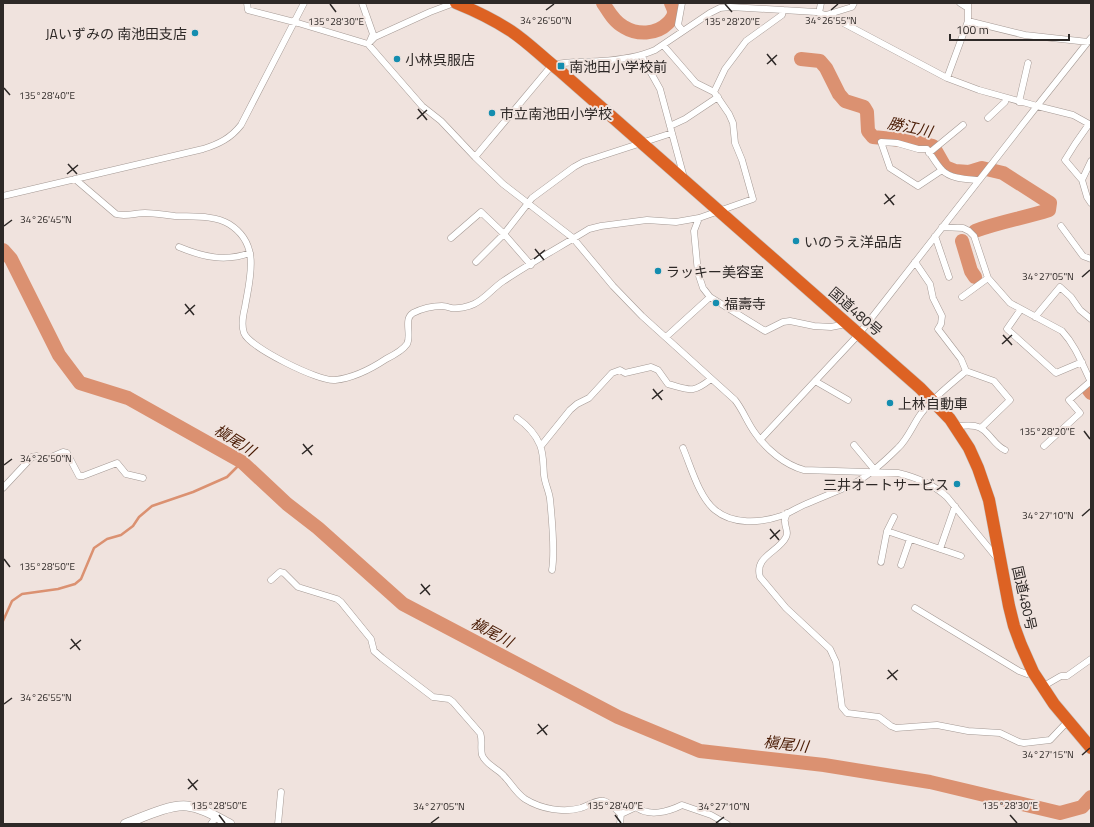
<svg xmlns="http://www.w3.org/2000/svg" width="1094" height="827" font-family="'Titillium Web','Noto Sans JP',sans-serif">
  <rect width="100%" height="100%" fill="#f0e3de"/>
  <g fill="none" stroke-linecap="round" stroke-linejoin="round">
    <path stroke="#db9171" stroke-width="2.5" d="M3 621 12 601 22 594 58 589 75 584 81 579 94 548 107 539 121 535 133 526 139 517 152 506 193 492 227 477 242 462"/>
    <path stroke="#db9171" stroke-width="14" d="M603 3C609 12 614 22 624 27 637 35 656 35 668 23 671 20 674 17 674 12 674 9 672 6 671 3
      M801 59 820 61 826 68 839 94 845 101 864 107 867 112 868 131 873 137 912 141 933 146 945 167 955 171 969 172 982 168 1003 173 1050 203 1049 210C1024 218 999 222 975 231
      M962 241 971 271 975 277
      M3 250 11 259 59 355 80 383 128 398 242 462 287 504 318 528 403 604 618 717 700 751 824 765 930 782 1060 813 1082 807 1091 797
      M1088 389 1091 393"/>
    <defs>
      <path id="street" d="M247 3 248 10 298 23 368 44 422 106 441 121 475 157 503 184 573 238 613 286 642 316 735 400C743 410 747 422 755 433 766 449 785 465 804 470L898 473C915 477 934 485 947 497L997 558
        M362 3 373 34 370 41
        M682 3 678 25 683 31
        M960 3 968 8
        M819 13 821 3
        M826 15 852 7 854 3
        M968 21 1025 35 1088 42
        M368 44 375 37 430 12 454 3
        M641 55 660 89 683 174 681 177
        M947 78 968 21V3
        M714 92 725 69 746 41 782 15 783 10
        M1019 102 1028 63
        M988 118 1005 102 1006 98
        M1089 124 1075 144 1065 160 1082 180 1087 197 1091 203
        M670 126 685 119 718 97
        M929 153 963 125
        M475 157 552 65C568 61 584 62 600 61 618 60 639 57 655 50L710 13 720 8 730 7 816 12 832 17 947 78 979 90 1037 106 1091 38
        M942 170 918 186 890 168 881 142 897 143 918 149H927C932 156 936 164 942 170 951 179 966 179 978 180
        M75 179 116 214C125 217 136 213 145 213 155 213 165 215 175 216 192 217 214 215 229 224 261 244 250 277 245 307 243 315 241 325 244 333 249 347 319 382 335 380 353 378 371 369 386 359 392 356 403 350 407 344 412 335 403 319 413 313 421 309 433 306 442 306 445 306 448 307 451 308 458 309 468 307 474 304 485 299 492 289 502 282 530 263 560 247 589 229L601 226 647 220 676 222 699 218 753 199 742 160 735 143 733 123 729 114 714 92 696 83 663 45
        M1082 180 1091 161
        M3 196 203 149C219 144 231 138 241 125L304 3
        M699 218 694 231 698 273 703 288 710 297 765 331 783 322 790 321 814 326 831 327 846 324
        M1061 226 1083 256 1091 259
        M942 227 963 228 969 231 974 236 988 278 1010 303 1062 331C1076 346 1082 364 1091 382
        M935 236 949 277
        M451 238 481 212 504 234 531 265
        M179 247C203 257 225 262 250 253
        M476 262 504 234 532 198 574 167 583 162 672 133
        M915 262 930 284 933 298 942 316 941 324 938 329 961 359 966 371 994 381 1010 400 981 428
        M962 297 988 278
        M1021 309 1007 329 1056 373 1082 362
        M1035 317 1060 287 1071 297 1080 310 1091 319
        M666 337 710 297
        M815 381 848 400
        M517 418C527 425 535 433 540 445 544 455 543 465 544 475 545 484 549 491 550 499 552 519 555 552 552 570
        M955 426C962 426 969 425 975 426 988 428 993 445 1005 450
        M760 440 859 334 1037 106 1073 115 1091 125
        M854 445 874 469
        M541 446 570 410 577 404 589 398 612 373 620 370 625 373 651 367 658 370 668 384C690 390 692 394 711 379
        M1044 446 1080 413 1069 400 1091 381
        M683 448C691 467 699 497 715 510 733 525 760 523 781 516 790 513 798 507 806 504 822 497 838 491 853 484 870 475 885 461 898 448 907 440 913 425 920 415 931 399 951 384 966 371
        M3 488 32 457 37 456 44 460 63 452 67 453 79 476H83L117 463 126 474 143 478
        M787 513C786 516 784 520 785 522 785 528 789 532 786 537 779 552 754 556 760 577L786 608 830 649 836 662 842 707 847 713 879 717 891 726 896 728 937 725 968 731 1000 733 1019 742 1024 743 1050 740 1068 721
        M887 531 961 556
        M940 549 955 506
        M881 562 887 531 894 517
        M901 565 910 539
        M271 580 280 572 284 573 298 587 337 599 341 602 371 639 374 651 382 658 433 697 449 699 453 702 480 733C483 740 480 748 482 755 486 765 497 768 504 776 511 783 516 793 525 799 541 809 563 813 581 808 587 806 599 799 604 801 611 803 616 810 621 814
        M915 608 1019 671 1027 674 1033 672
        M1042 687 1061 676H1067L1091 659
        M621 814 636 807C649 817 668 812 682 805L711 815 727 824
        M211 824 216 817
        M278 824 281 792
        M620 824 621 814"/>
      <path id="secondary" d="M125 824C141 818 170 804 187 806 203 808 216 817 230 824"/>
      <path id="highway" d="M456 3C476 11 494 20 511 31 529 43 543 58 560 71L920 388 950 419 969 448 978 468 989 500 1009 606 1014 626 1021 645 1033 672 1054 704 1091 748"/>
    </defs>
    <use href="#street" stroke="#a49994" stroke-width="7"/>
    <use href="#secondary" stroke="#a49994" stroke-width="10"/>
    <use href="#highway" stroke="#c4c3c3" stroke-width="13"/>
    <use href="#street" stroke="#fff" stroke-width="6"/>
    <use href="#secondary" stroke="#fff" stroke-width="9"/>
    <use href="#highway" stroke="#dd6223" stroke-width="12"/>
  </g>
  <path fill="none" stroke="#2e2927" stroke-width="1.5" d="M330 4 336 12M725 4 732 12M546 10 554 4M831 10 838 4M767 54 776 65M767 64 777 55M4 88 10 95M418 109 427 120M417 119 427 110M68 164 77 174M67 174 78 165M885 194 894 205M884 204 895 195M4 226 12 220M535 249 544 260M534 259 545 250M1082 277 1090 270M185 304 194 315M185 314 195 305M1003 335 1012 345M1002 344 1012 335M653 389 662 400M652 399 663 390M1084 431 1090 439M303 444 312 455M302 454 313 445M4 465 12 459M1082 516 1090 509M770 529 779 540M770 539 780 530M4 559 10 567M421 584 430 595M420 594 430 585M71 639 80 650M70 649 81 640M888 670 897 680M887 679 898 670M4 704 12 698M538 724 547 735M537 734 548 725M1082 755 1090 748M188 779 197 790M188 789 198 780M219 815 225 823M615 815 621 823M1010 815 1017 823M431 823 439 817M716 823 724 817"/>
  <g fill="#148daf" stroke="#f0e3de" stroke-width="1.5">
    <circle cx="195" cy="33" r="4"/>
    <circle cx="397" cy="59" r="4"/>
    <rect x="557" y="62" width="8" height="8" rx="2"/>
    <circle cx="492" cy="113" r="4"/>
    <circle cx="796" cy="241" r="4"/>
    <circle cx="658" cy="271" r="4"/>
    <circle cx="716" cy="303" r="4"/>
    <circle cx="890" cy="403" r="4"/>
    <circle cx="957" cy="484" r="4"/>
  </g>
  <g text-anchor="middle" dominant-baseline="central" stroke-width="4" stroke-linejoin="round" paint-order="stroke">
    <g font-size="14" fill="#2e2927" stroke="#f0e3de" text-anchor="start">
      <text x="187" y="33" text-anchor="end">JAいずみの 南池田支店</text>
      <text x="405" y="59">小林呉服店</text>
      <text x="569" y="66">南池田小学校前</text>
      <text x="500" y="113">市立南池田小学校</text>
      <text x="804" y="241">いのうえ洋品店</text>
      <text x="666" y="271">ラッキー美容室</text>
      <text x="724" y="303">福壽寺</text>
      <text x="898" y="403">上林自動車</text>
      <text x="949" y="484" text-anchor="end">三井オートサービス</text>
    </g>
    <g font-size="14" fill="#2e2927" stroke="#f0e3de">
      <text transform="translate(856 311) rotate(41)">国道480号</text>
      <text transform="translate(1025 598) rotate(77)">国道480号</text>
    </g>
    <g font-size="15" font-style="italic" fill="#481a03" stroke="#f0e3de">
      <text transform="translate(910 127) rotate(12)">勝江川</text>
      <text transform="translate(235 440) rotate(32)">槇尾川</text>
      <text transform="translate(492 632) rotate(28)">槇尾川</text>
      <text transform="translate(786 744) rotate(7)">槇尾川</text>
    </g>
  </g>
  <g font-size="10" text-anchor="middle" fill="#2e2927" stroke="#f0e3de" stroke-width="4" stroke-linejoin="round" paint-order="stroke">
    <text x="546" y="24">34°26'50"N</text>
    <text x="831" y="24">34°26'55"N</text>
    <text x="336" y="25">135°28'30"E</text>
    <text x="732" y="25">135°28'20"E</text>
    <text x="47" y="99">135°28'40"E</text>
    <text x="46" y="223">34°26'45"N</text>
    <text x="1048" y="280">34°27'05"N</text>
    <text x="1047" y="435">135°28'20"E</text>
    <text x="46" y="462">34°26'50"N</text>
    <text x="1048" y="519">34°27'10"N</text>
    <text x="47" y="570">135°28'50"E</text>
    <text x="46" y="701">34°26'55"N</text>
    <text x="1048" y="758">34°27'15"N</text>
    <text x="219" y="809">135°28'50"E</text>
    <text x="615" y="809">135°28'40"E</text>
    <text x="1010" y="809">135°28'30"E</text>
    <text x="439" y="810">34°27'05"N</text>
    <text x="724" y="810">34°27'10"N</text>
  </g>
  <rect width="1094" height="827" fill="none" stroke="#2e2927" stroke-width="8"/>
  <path d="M950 34v6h119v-6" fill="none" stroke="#2e2927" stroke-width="2"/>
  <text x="956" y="34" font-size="12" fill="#2e2927" stroke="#f0e3de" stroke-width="3" paint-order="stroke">100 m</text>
</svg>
